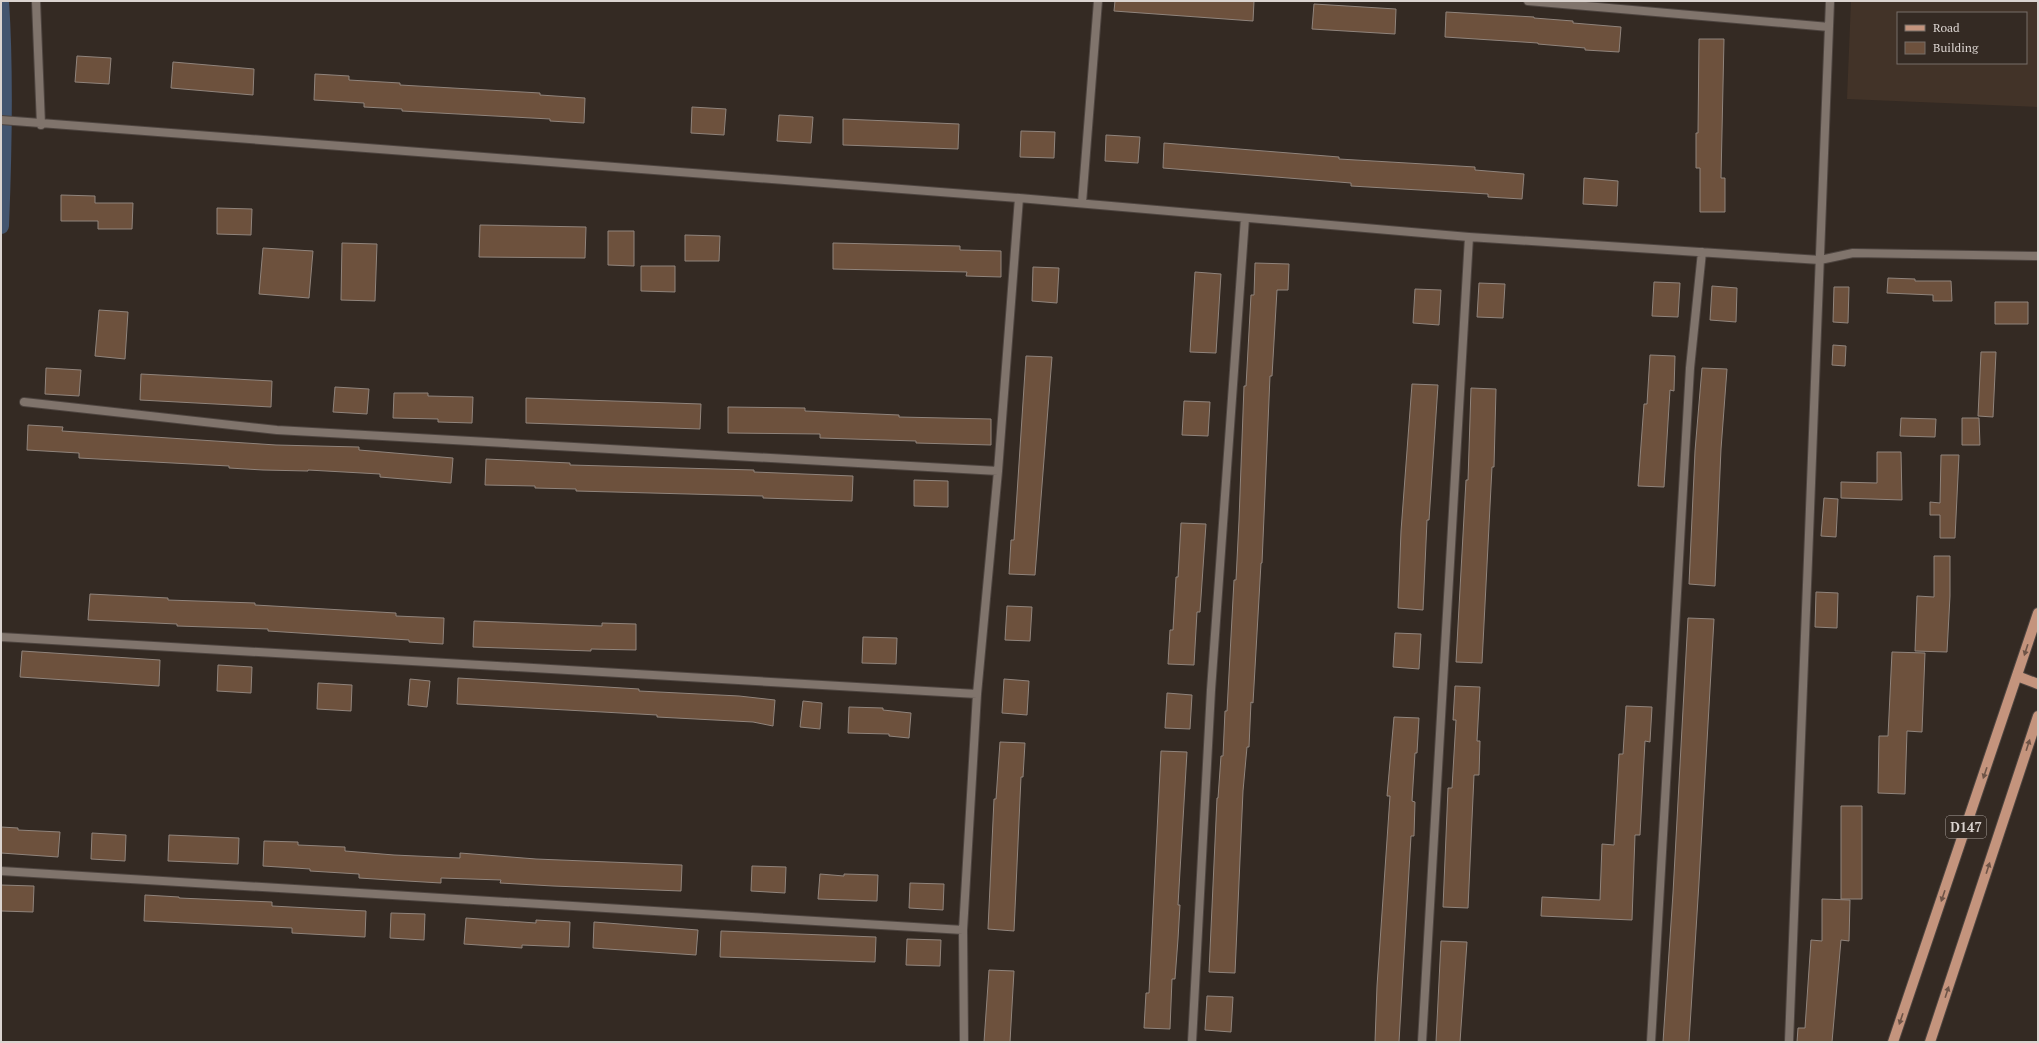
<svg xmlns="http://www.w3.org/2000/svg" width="2039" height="1043" font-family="'PT Serif',serif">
  <rect width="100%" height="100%" fill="#342a23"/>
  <path fill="#423328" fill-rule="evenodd" d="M1851 1H2038V107L1847 99ZM1898 13H2026V63H1898Z"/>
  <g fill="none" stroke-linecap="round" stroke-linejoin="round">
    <path stroke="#43556f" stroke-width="16" d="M1 226C4 152 6 76 1 1"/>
  </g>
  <path fill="#6d513d" stroke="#90847c" d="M1115 1H1254L1253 21 1114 11Z
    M1314 4 1396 9 1395 34 1312 29Z
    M1446 12 1534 17V18L1573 21V23L1621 27 1619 52 1585 50V48L1538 44V43L1445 37Z
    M1699 39H1724L1721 178H1725V212H1700V168H1696V133H1698Z
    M77 56 111 58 109 84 75 82Z
    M173 62 254 69 253 95 171 88Z
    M315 74 349 76V80L400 83V85L540 93V95L585 98 584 123 550 121V119L402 111V109L364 107V103L314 100Z
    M692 107 726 109 724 135 691 133Z
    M779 115 813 117 811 143 777 141Z
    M843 119 959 124 958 149 843 145Z
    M1021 131 1055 132 1054 158 1020 157Z
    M1106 135 1140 137 1138 163 1105 161Z
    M1164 143 1339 157V159L1475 167V170L1524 174 1522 199 1488 197V194L1351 186V183L1163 168Z
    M1584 178 1618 181 1617 206 1583 204Z
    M61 195 95 196V203H133L132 229H98V221H61Z
    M217 208 252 209 251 235 217 234Z
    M480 225 586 227 585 258 479 257Z
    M608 231H634V266L608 265Z
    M685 235 720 236 719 261H685Z
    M342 243 377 244 375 301 341 300Z
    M833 243 960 246V250L1001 251V277L966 276 967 272 833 269Z
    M263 248 313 251 309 298 259 294Z
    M1255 263 1289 264 1288 290H1277L1272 376H1270L1262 563H1261L1253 703 1251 702 1249 747H1247L1243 791 1235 973 1209 972 1217 798H1218L1221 756H1223L1225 711H1227L1234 580H1236L1239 520 1244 386H1246L1251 295H1254Z
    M641 266H675V292L641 291Z
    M1033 267 1059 268 1057 303 1032 301Z
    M1195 272 1221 274 1216 353 1190 352Z
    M1888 278 1915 279V281H1951L1952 301H1933V295L1887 293Z
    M1654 282 1680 283 1678 317 1652 316Z
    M1479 283 1505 284 1503 318 1477 317Z
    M1712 286 1737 288 1736 322 1710 320Z
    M1834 287H1849L1848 323 1833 322Z
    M1415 289 1441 290 1439 325 1413 323Z
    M1995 302H2028V324H1995Z
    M99 310 128 312 125 359 95 356Z
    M1833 345 1846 346 1845 366 1832 365Z
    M1981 352H1996L1993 417 1978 416Z
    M1650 355 1675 356 1674 391 1670 390 1664 487 1638 486 1644 404H1647Z
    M1026 356 1052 357 1035 575 1009 574 1011 540H1014Z
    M46 368 81 370 79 396 45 394Z
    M1702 368 1727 369 1721 449 1715 586 1689 584 1695 451Z
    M141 374 272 381 271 407 140 400Z
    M1412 384 1438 385 1429 520H1427L1423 610 1398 608 1401 531Z
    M335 387 369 389 367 414 333 412Z
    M1471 388 1496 389 1494 467H1492L1482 663 1456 662 1466 480H1468Z
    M394 393H428V396L473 397 472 423 438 422V419L393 418Z
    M526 398 701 404 700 429 526 423Z
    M1184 401 1210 402 1208 436 1182 435Z
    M728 407 805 408V411L899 415V417L991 419V445L916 443V441L820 438V434L728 433Z
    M1901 418 1936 419 1935 437 1900 436Z
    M1962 418H1979L1980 445H1962Z
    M28 425 63 427 62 431 276 445 359 447V450L453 458 451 483 380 477V474L308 470V471L263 470 229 468V466L79 458V453L27 450Z
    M1877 452H1901L1902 500 1841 498V482L1877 483Z
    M1941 455H1959L1955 538H1940V515H1930V502L1940 503Z
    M486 459 570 463V465L754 470V472L853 476 852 501 763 498V496L576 491V489L535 488V486L485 485Z
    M914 480 948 481V507L914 506Z
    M1824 498 1838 499 1836 537 1821 536Z
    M1181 523 1206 524 1200 612H1197L1194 665 1168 664 1170 630H1173L1176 577H1178Z
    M1934 556H1950V596L1947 652 1915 651 1917 596 1934 597Z
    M1816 592 1838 593 1837 628 1815 627Z
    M90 594 168 598V600L255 603V605L396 613V616L444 618 443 644 409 642V640L268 631V629L177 626V624L88 620Z
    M1007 606 1032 607 1030 641 1005 640Z
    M1688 618 1714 619 1699 882 1689 1042H1663L1673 893Z
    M474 621 602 626V623L636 624V650L591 649V651L473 647Z
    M1395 633 1421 634 1419 669 1393 667Z
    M863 637 897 638 896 664 862 663Z
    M22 651 160 660 159 686 20 677Z
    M1892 652 1925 653 1922 732 1907 731 1905 794 1878 793 1879 736H1888Z
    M218 665 252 667 251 693 217 691Z
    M458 678 639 689V691L739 696 775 700 773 726 753 722 657 717V715L457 704Z
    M410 679 430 681 427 707 408 705Z
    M1004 679 1029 681 1027 715 1002 713Z
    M318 683 352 685 351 711 317 709Z
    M1455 686 1480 687 1477 741H1480L1479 775H1474L1468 908 1443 907 1448 788H1452L1456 720H1453Z
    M1167 693 1192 695 1190 729 1165 728Z
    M803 701 822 703 820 729 800 727Z
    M1626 706 1652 707 1650 742 1645 741 1640 835H1635L1632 920 1541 916 1542 897 1600 900 1602 844 1614 845 1619 754H1623Z
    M849 707 883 708V710L911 713 909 738 889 736V734L848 733Z
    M1394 717 1419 718 1417 753H1415L1412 801 1415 802 1414 836H1411L1399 1042H1375L1377 986 1390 796H1387Z
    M1000 742 1025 743 1023 777H1021L1014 931 988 929 994 799H996Z
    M1161 751 1187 752 1178 905H1180L1178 939 1175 979H1172L1170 1029 1144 1028 1146 993H1149Z
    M1841 806H1862V899H1841Z
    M1 827 18 828V830L60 832 58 857 1 853Z
    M92 833 126 835 125 861 91 859Z
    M169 835 239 838 238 864 168 861Z
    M264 841 298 842V845L345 847V851L394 855 460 858V853L536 859 682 865 681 891 553 886 500 883 501 880 441 878V883L407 881 359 878V874L310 871V869L263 866Z
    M752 866 786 867 785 893 751 891Z
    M820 874 844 876V874L878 875 877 901 818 899Z
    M910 883 944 884 943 910 909 908Z
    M1 885 34 886 33 912 1 911Z
    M145 895 179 897V898L272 902V906L366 911 365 937 292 933V928L144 921Z
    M1822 899 1850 900 1849 941 1841 940 1832 1042H1797L1798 1028H1805L1811 940 1822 941Z
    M391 913 425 914 424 940 390 938Z
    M466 918 536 923V920L570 922 569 947 522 945V948L464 944Z
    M594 922 698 930 696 955 593 948Z
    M721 931 876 937 875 962 720 957Z
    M907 939 941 940 940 966 906 965Z
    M1441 941 1467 942 1460 1042H1436Z
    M989 970 1014 971 1010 1042H984Z
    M1207 996 1233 997 1231 1032 1205 1030Z"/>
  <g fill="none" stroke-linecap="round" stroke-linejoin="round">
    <defs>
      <path id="street" d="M36 1 41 125
        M1528 1 1829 27
        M1 120 1019 198 1469 237 1820 260 1853 253 2038 256
        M1082 203 1098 1
        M24 402 277 430 998 471
        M1 637 977 694
        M1 871 963 930
        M964 1042 963 930 977 694 998 471 1019 198
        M1192 1042 1211 690 1245 218
        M1422 1042 1469 237
        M1651 1042 1690 368 1702 252
        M1789 1042 1830 1"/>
      <path id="primary" d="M2017 676 2038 684
        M1893 1042 2038 613
        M1930 1042 2038 716"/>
    </defs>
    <use href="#street" stroke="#4e4540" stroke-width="10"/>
    <use href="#primary" stroke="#4e4540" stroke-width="12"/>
    <use href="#street" stroke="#80746c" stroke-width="8"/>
    <use href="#primary" stroke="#c4947d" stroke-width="10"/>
  </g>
  <defs><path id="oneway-solid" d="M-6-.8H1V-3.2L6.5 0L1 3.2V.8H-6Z"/></defs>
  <g fill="#6e5447">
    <use href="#oneway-solid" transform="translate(2026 650) rotate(108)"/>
    <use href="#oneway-solid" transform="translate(2028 745) rotate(-72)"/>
    <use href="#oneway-solid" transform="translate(1985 773) rotate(109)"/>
    <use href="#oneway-solid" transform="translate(1988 868) rotate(-72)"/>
    <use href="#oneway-solid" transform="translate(1943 896) rotate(109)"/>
    <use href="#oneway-solid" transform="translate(1947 992) rotate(-72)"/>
    <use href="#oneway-solid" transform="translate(1901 1019) rotate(109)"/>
  </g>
  <g text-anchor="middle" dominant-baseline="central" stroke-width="4" stroke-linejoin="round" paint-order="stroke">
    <rect fill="#342a23" stroke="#a9a19c" stroke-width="1" x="1946" y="816" width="40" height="22" rx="3"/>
    <g font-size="13" font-weight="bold" fill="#dbd4d0">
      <text x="1966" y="827">D147</text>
    </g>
  </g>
  <rect width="2039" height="1043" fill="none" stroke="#dbd4d0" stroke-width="4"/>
  <rect x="1897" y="12" width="130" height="52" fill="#342a23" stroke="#776e68"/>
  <rect x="1905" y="25" width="20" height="6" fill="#c4947d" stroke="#776e68"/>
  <text x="1933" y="32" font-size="12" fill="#dbd4d0">Road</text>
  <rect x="1905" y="42" width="20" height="12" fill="#6d513d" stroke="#776e68"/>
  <text x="1933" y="52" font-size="12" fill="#dbd4d0">Building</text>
</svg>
